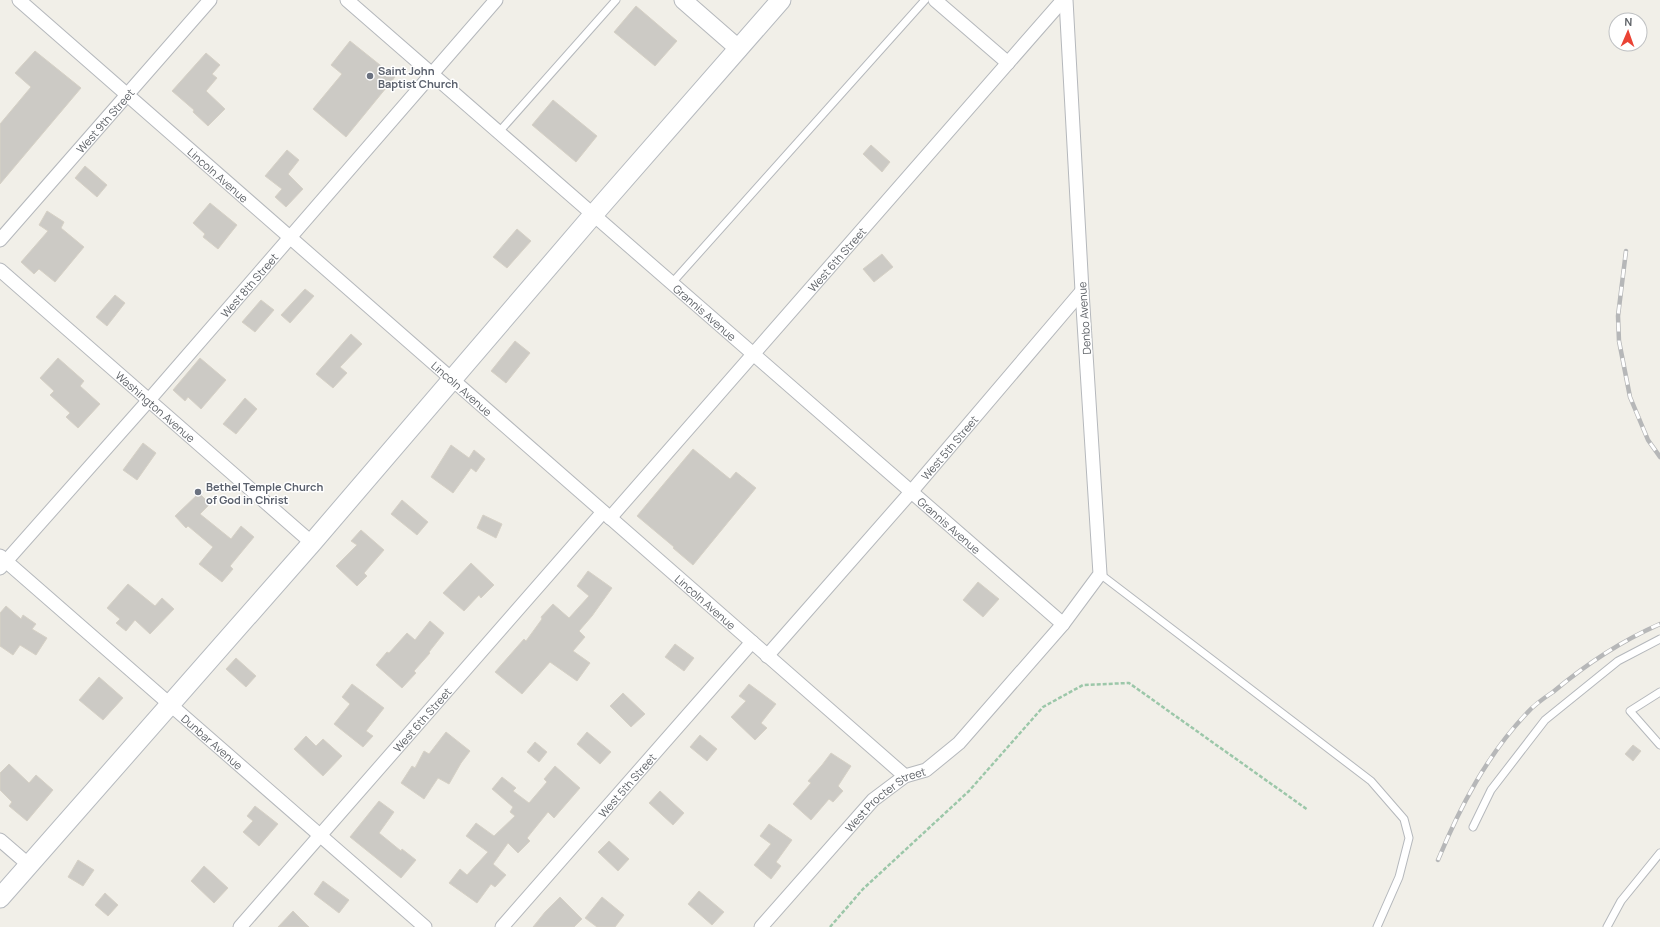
<svg xmlns="http://www.w3.org/2000/svg" width="1660" height="927" font-family="Manrope,sans-serif">
  <rect width="100%" height="100%" fill="#f1efe8"/>
  <path fill="#cccac5" stroke="#d6d1c6" d="M636 6 677 41 655 66 614 32Z
    M350 41 395 77 346 137 313 109 342 74 331 65Z
    M35 51 81 88 0 184V124L31 87 15 73Z
    M206 53 220 65 212 74 217 78 206 91 225 109 208 126 193 112 194 110 172 91Z
    M553 100 597 136 576 162 532 125Z
    M871 145 890 162 882 172 863 154Z
    M287 150 299 160 288 174 303 189 286 207 275 197 282 189 265 176Z
    M85 166 107 185 97 197 75 178Z
    M210 203 237 225 218 249 203 237 205 234 193 223Z
    M47 211 64 222 61 228 84 247 55 282 39 269 34 274 21 262 48 231 39 225Z
    M517 229 531 241 507 268 493 257Z
    M882 254 893 267 874 282 863 269Z
    M305 289 314 296 290 323 281 315Z
    M115 295 125 303 107 326 96 317Z
    M261 300 274 310 255 332 242 322Z
    M351 334 362 344 340 367 347 373 333 388 316 374Z
    M515 341 530 353 506 383 491 371Z
    M58 358 84 381 80 386 100 404 78 428 66 417 70 413 50 395 54 391 40 378Z
    M200 358 226 380 201 409 188 397 185 401 173 390Z
    M245 398 257 409 236 434 223 424Z
    M143 443 156 453 137 480 123 470Z
    M451 445 469 458 474 450 485 459 476 472 471 468 453 493 431 477Z
    M693 449 730 479 736 472 756 488 693 565 673 548 674 547 637 516Z
    M199 493 210 504 200 514 231 539 241 526 254 537 230 566 233 569 222 582 199 564 213 547 188 526 186 528 175 516Z
    M402 500 428 522 417 535 391 514Z
    M483 515 502 524 496 538 477 528Z
    M361 530 384 550 364 573 367 576 357 586 336 566 357 545 351 541Z
    M471 563 494 585 481 598 479 595 464 611 443 593Z
    M588 571 612 588 592 616 579 631 585 637 573 651 590 663 577 681 550 662 522 694 495 672 524 639 526 641 542 619 541 617 553 604 569 618 589 596 577 586Z
    M978 582 999 599 983 617 963 600Z
    M128 584 155 606 162 598 174 609 150 634 135 620 126 631 116 623 120 619 107 608Z
    M6 606 21 619 23 615 36 624 32 629 47 638 36 655 20 645 13 655 0 646V613Z
    M430 621 444 633 429 652 430 653 414 671 416 673 402 688 376 665 387 652 389 653 407 633 415 640Z
    M675 644 694 658 684 671 665 657Z
    M236 658 256 676 246 687 226 669Z
    M99 677 123 698 103 720 79 700Z
    M352 684 384 708 366 731 373 736 363 747 334 724 350 704 342 697Z
    M749 684 776 704 761 723 767 728 755 740 731 717 746 701 739 696Z
    M623 693 645 714 631 727 610 706Z
    M446 732 470 751 461 763 449 784 438 778 424 799 401 783 412 766 415 768 424 751 429 754Z
    M587 732 611 752 600 764 577 744Z
    M700 735 717 749 707 761 690 747Z
    M306 736 316 746 323 739 342 756 323 776 294 749Z
    M535 742 547 752 539 762 527 752Z
    M1633 745 1641 751 1633 761 1625 754Z
    M831 753 851 766 838 786 843 791 833 802 829 799 811 820 793 804 811 783 808 781 822 765Z
    M9 764 29 783 36 775 53 790 27 821 9 806 12 802 0 790V773Z
    M555 766 580 788 554 818 548 812 527 838 530 841 518 853 508 843 493 864 506 875 495 887 491 884 477 903 449 883 460 869 467 875 488 852 466 836 476 823 494 836 515 816 510 812 513 807 492 789 502 777 516 788 513 791 529 803 547 782 544 779Z
    M660 791 684 813 673 825 649 803Z
    M379 801 394 812 379 833 401 851 402 849 416 860 401 878 350 837Z
    M255 806 278 824 259 846 243 832 253 821 247 816Z
    M769 824 792 840 776 862 781 866 771 879 754 865 771 844 760 836Z
    M609 841 629 859 618 871 598 852Z
    M78 860 94 870 83 886 68 877Z
    M204 866 228 888 214 903 191 881Z
    M323 881 349 900 339 913 314 894Z
    M699 891 724 912 712 925 688 904Z
    M105 893 118 905 108 916 95 905Z
    M560 897 582 919 574 927H533L545 912Z
    M602 897 624 915 615 927H597L585 918Z
    M293 911 309 927H278Z"/>
  <g fill="none" stroke-linecap="round" stroke-linejoin="round">
    <defs>
      <path id="service" d="M499 132 616 0
        M671 284 925 0
        M1100 574 1371 781 1404 819 1409 838 1399 877 1377 927
        M1660 692 1630 711 1660 745
        M1473 827 1491 790 1545 720 1618 661 1660 639
        M1607 927 1621 901 1660 853"/>
      <g id="minor">
        <path id="s1" d="M19 0 905 776"/>
        <path id="s2" d="M347 0 1063 624"/>
        <path d="M935 0 1008 63"/>
        <path id="s3" d="M0 240 210 0"/>
        <path id="s4" d="M0 270 312 543"/>
        <path id="s5" d="M610 518 1063 0"/>
        <path id="s6" d="M0 556 425 927"/>
        <path id="s7" d="M0 568 149 400 496 0"/>
        <path id="s8" d="M767 656 911 492 1082 291"/>
        <path d="M0 840 29 865"/>
        <path id="s9" d="M240 927 603 512"/>
        <path id="s10" d="M502 927 752 642"/>
        <path id="s11" d="M761 927 873 800 905 776 926 770 959 743 1063 624 1100 574 1082 291 1066 0"/>
      </g>
      <path id="tertiary" d="M683 0 739 49"/>
      <path id="secondary" d="M0 898 312 543 593 215 781 0"/>
    </defs>
    <use href="#service" stroke="#b5b8bc" stroke-width="9"/>
    <use href="#minor" stroke="#b5b8bc" stroke-width="15"/>
    <use href="#tertiary" stroke="#b5b8bc" stroke-width="19"/>
    <use href="#secondary" stroke="#b6babf" stroke-width="21"/>
    <path stroke="#9cc7a9" stroke-width="2.5" stroke-dasharray="4 2" stroke-linecap="butt" d="M830 927 863 889 969 791 1043 707 1083 685 1129 683 1308 810"/>
    <use href="#service" stroke="#fff" stroke-width="7"/>
    <use href="#minor" stroke="#fff" stroke-width="13"/>
    <use href="#tertiary" stroke="#fff" stroke-width="17"/>
    <use href="#secondary" stroke="#fff" stroke-width="19"/>
    <defs>
      <path id="rail" d="M1626 251 1618 316 1619 341 1630 397 1648 440 1660 457
        M1438 860C1460 807 1487 755 1527 713 1534 705 1544 698 1553 692 1585 665 1621 641 1660 624"/>
    </defs>
    <use href="#rail" stroke="#b6b7b8" stroke-width="4.5"/>
    <use href="#rail" stroke="#fff" stroke-width="3" stroke-dasharray="9" stroke-linecap="butt"/>
  </g>
  <g fill="#6b7280" stroke="#fff" stroke-width="1.5">
    <circle cx="370" cy="76" r="4"/>
    <circle cx="198" cy="492" r="4"/>
  </g>
  <g text-anchor="middle" dominant-baseline="central" stroke-width="3" stroke-linejoin="round" paint-order="stroke">
    <g font-size="11" font-weight="bold" fill="#5b616d" stroke="#fff" text-anchor="start">
      <text x="378" y="70">Saint John<tspan x="378" dy="13">Baptist Church</tspan></text>
      <text x="206" y="486">Bethel Temple Church<tspan x="206" dy="13">of God in Christ</tspan></text>
    </g>
    <g font-size="11" fill="#5f6368" stroke="#fff">
      <text stroke="none"><textPath href="#s3" startOffset="159">West 9th Street</textPath></text>
      <text stroke="none"><textPath href="#s1" startOffset="265">Lincoln Avenue</textPath></text>
      <text stroke="none"><textPath href="#s5" startOffset="344">West 6th Street</textPath></text>
      <text stroke="none"><textPath href="#s7" startOffset="377">West 8th Street</textPath></text>
      <text stroke="none"><textPath href="#s2" startOffset="475">Grannis Avenue</textPath></text>
      <text transform="translate(1084 318) rotate(-94)">Denbo Avenue</text>
      <text stroke="none"><textPath href="#s1" startOffset="589">Lincoln Avenue</textPath></text>
      <text stroke="none"><textPath href="#s4" startOffset="207">Washington Avenue</textPath></text>
      <text stroke="none"><textPath href="#s8" startOffset="277">West 5th Street</textPath></text>
      <text stroke="none"><textPath href="#s2" startOffset="799">Grannis Avenue</textPath></text>
      <text stroke="none"><textPath href="#s1" startOffset="913">Lincoln Avenue</textPath></text>
      <text stroke="none"><textPath href="#s9" startOffset="276">West 6th Street</textPath></text>
      <text stroke="none"><textPath href="#s6" startOffset="282">Dunbar Avenue</textPath></text>
      <text stroke="none"><textPath href="#s10" startOffset="189">West 5th Street</textPath></text>
      <text stroke="none"><textPath href="#s11" startOffset="180">West Procter Street</textPath></text>
    </g>
  </g>
  <g transform="translate(1628 32) rotate(2)"><circle r="19" fill="#ffffff" stroke="#bfc1c3"/>
  <path d="M0-3L7 15L0 10L-7 15Z" fill="#ea4335"/>
  <text y="-6" font-size="11" font-weight="bold" text-anchor="middle" fill="#5f6368">N</text>
  </g>
</svg>
